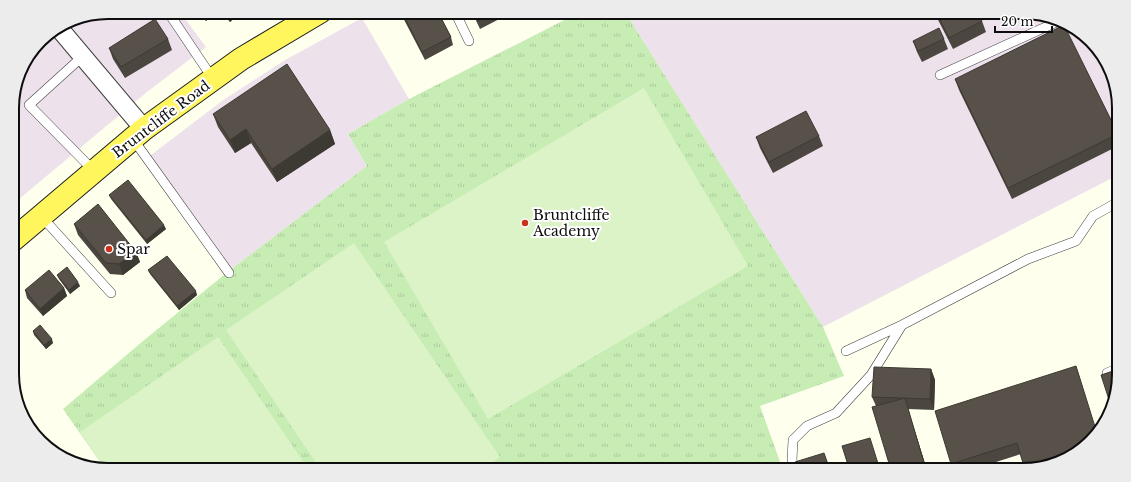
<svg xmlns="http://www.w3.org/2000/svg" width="1131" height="482" font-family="'Libre Baskerville',serif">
  <defs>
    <pattern id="park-tufts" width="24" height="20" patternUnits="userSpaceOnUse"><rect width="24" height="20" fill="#c7edb5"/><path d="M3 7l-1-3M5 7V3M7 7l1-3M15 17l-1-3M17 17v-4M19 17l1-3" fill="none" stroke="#aaca9a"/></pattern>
  </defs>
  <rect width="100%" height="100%" fill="#ffe"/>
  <path fill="#ede1ec" d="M108 12H180L206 47 147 92 12 205V101L22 66 44 36 71 19Z
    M625 12H1023L1060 19 1099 49 1118 95V175L823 327Z
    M362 18 409 99 348 134 367 166 230 270 147 158 222 101 285 60Z"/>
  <path fill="url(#park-tufts)" d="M580 12H625L823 327 844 376 760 406 783 470 105 469 63 409 143 341 230 270 367 166 348 134 409 99Z"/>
  <path fill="#dcf3c7" d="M644 88 748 266 488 419 384 242Z
    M354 243 500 457 482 470H321L226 330Z
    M218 337 309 470 105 469 80 432Z"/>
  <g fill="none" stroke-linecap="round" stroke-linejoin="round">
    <defs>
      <path id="service" d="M168 12 213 79
        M455 12 469 41
        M83 56 29 105 94 171
        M940 75 1061 20
        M133 139 229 273
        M41 216 111 293
        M846 351 902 325 1028 259 1076 241 1093 216 1118 202
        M1107 373 1119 368
        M795 470 792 460 793 440 807 426 836 413 871 375 902 325"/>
      <path id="minor" d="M58 27 144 129"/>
      <path id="primary" d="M13 240 144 129 241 59 320 12"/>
    </defs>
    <use href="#service" stroke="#414141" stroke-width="10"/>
    <use href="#minor" stroke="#414141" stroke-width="20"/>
    <use href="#primary" stroke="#1f1f1f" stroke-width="24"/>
    <use href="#service" stroke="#fff" stroke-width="9"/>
    <use href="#minor" stroke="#fff" stroke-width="18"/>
    <use href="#primary" stroke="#fff65e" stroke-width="22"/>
  </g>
  <path fill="#4b463f" d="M198 12H215L206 21Z
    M221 12H240L230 22Z
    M400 12H438L451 37 453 45 425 60Z
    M472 12H513L480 29Z
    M934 12H977L982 21 986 32 953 49Z
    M168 39 172 50 125 78 113 59 109 48Z
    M944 39 948 49 922 62 917 52 913 41Z
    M955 79 1118 134V146L1012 199 959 90Z
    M213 114 330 130 335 144 277 182 251 143 235 153 218 127Z
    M819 136 823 146 773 173 760 148 756 137Z
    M109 195 166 229 147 244 111 199Z
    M74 224 136 252 140 262 123 275 110 274 78 235Z
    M148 270 197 295 179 310 150 274Z
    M57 275 80 286 70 294 59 279Z
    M64 288 67 296 43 316 27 298 25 290Z
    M33 331 53 343 46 349 34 335Z
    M1076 366 1079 377 1021 454 971 470H953L951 464Z
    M931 369 935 380 934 410 908 409 927 470 876 406 872 397Z"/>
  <path fill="#3d3933" d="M203 12H215L206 21Z
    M227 12H240L230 22Z
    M39 42 41 47 27 59Z
    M246 129 251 143 235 153 230 140Z
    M330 130 335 144 277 182 272 169Z
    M164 225 166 229 147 244 146 240Z
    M136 252 140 262 123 275 119 264Z
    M78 282 80 286 70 294 69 290Z
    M64 288 67 296 43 316 40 309Z
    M196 291 197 295 179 310 177 306Z
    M52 339 53 343 46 349 44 345Z
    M1076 366 1079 377 1096 430Z
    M931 369 935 380 934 410 930 399Z
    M905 398 908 409 927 470H926Z"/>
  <path fill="#575149" stroke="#3d3933" d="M402 12H438L451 37 422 52Z
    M473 12H496L478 21Z
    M936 12H977L982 21 949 38Z
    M155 19 168 39 121 67 109 48Z
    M1064 25 1118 134 1008 188 955 79Z
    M939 28 944 39 918 51 913 41Z
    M287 64 330 130 272 169 246 129 230 140 213 114Z
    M806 111 819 136 769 162 756 137Z
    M128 180 164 225 146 240 109 195Z
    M98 204 136 252 119 264 106 263 74 224Z
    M167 256 196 291 177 306 148 270Z
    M67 267 78 282 69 290 57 275Z
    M49 270 64 288 40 309 25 290Z
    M40 325 52 339 44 345 33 331Z
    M1076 366 1096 430 1077 454 1029 470H1025L1017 443 951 464 935 411Z
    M874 367 931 369 930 399 872 397Z
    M1119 369V374L1112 409 1101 375Z
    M905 398 926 470H891L872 407Z
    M870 438 880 470H833L848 465 842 446Z
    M824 453 830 470H797L795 462Z"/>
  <g fill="#c9331b" stroke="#fff" stroke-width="1.5">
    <circle cx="525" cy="223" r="4"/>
    <circle cx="109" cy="249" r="4"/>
  </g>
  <g text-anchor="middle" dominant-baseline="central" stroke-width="4" stroke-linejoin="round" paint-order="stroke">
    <g font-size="14" fill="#0e0e0e" stroke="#fff">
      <text transform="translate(161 119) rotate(-37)">Bruntcliffe Road</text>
    </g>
    <g font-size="14" fill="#0e0e0e" stroke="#fff" text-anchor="start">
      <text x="533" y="215">Bruntcliffe<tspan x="533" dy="16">Academy</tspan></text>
      <text x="117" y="249">Spar</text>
    </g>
  </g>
  <path d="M0 0H1131V482H0ZM108 19H1023A89 89 0 0 1 1112 108V374A89 89 0 0 1 1023 463H108A89 89 0 0 1 19 374V108A89 89 0 0 1 108 19Z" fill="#ececec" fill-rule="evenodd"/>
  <path fill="none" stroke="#0e0e0e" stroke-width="2" d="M108 19H1023A89 89 0 0 1 1112 108V374A89 89 0 0 1 1023 463H108A89 89 0 0 1 19 374V108A89 89 0 0 1 108 19Z"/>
  <path d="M995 26v6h57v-6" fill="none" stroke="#0e0e0e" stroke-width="2"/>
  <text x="1001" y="26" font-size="12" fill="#0e0e0e" stroke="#ffffff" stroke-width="3" paint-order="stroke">20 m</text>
</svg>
